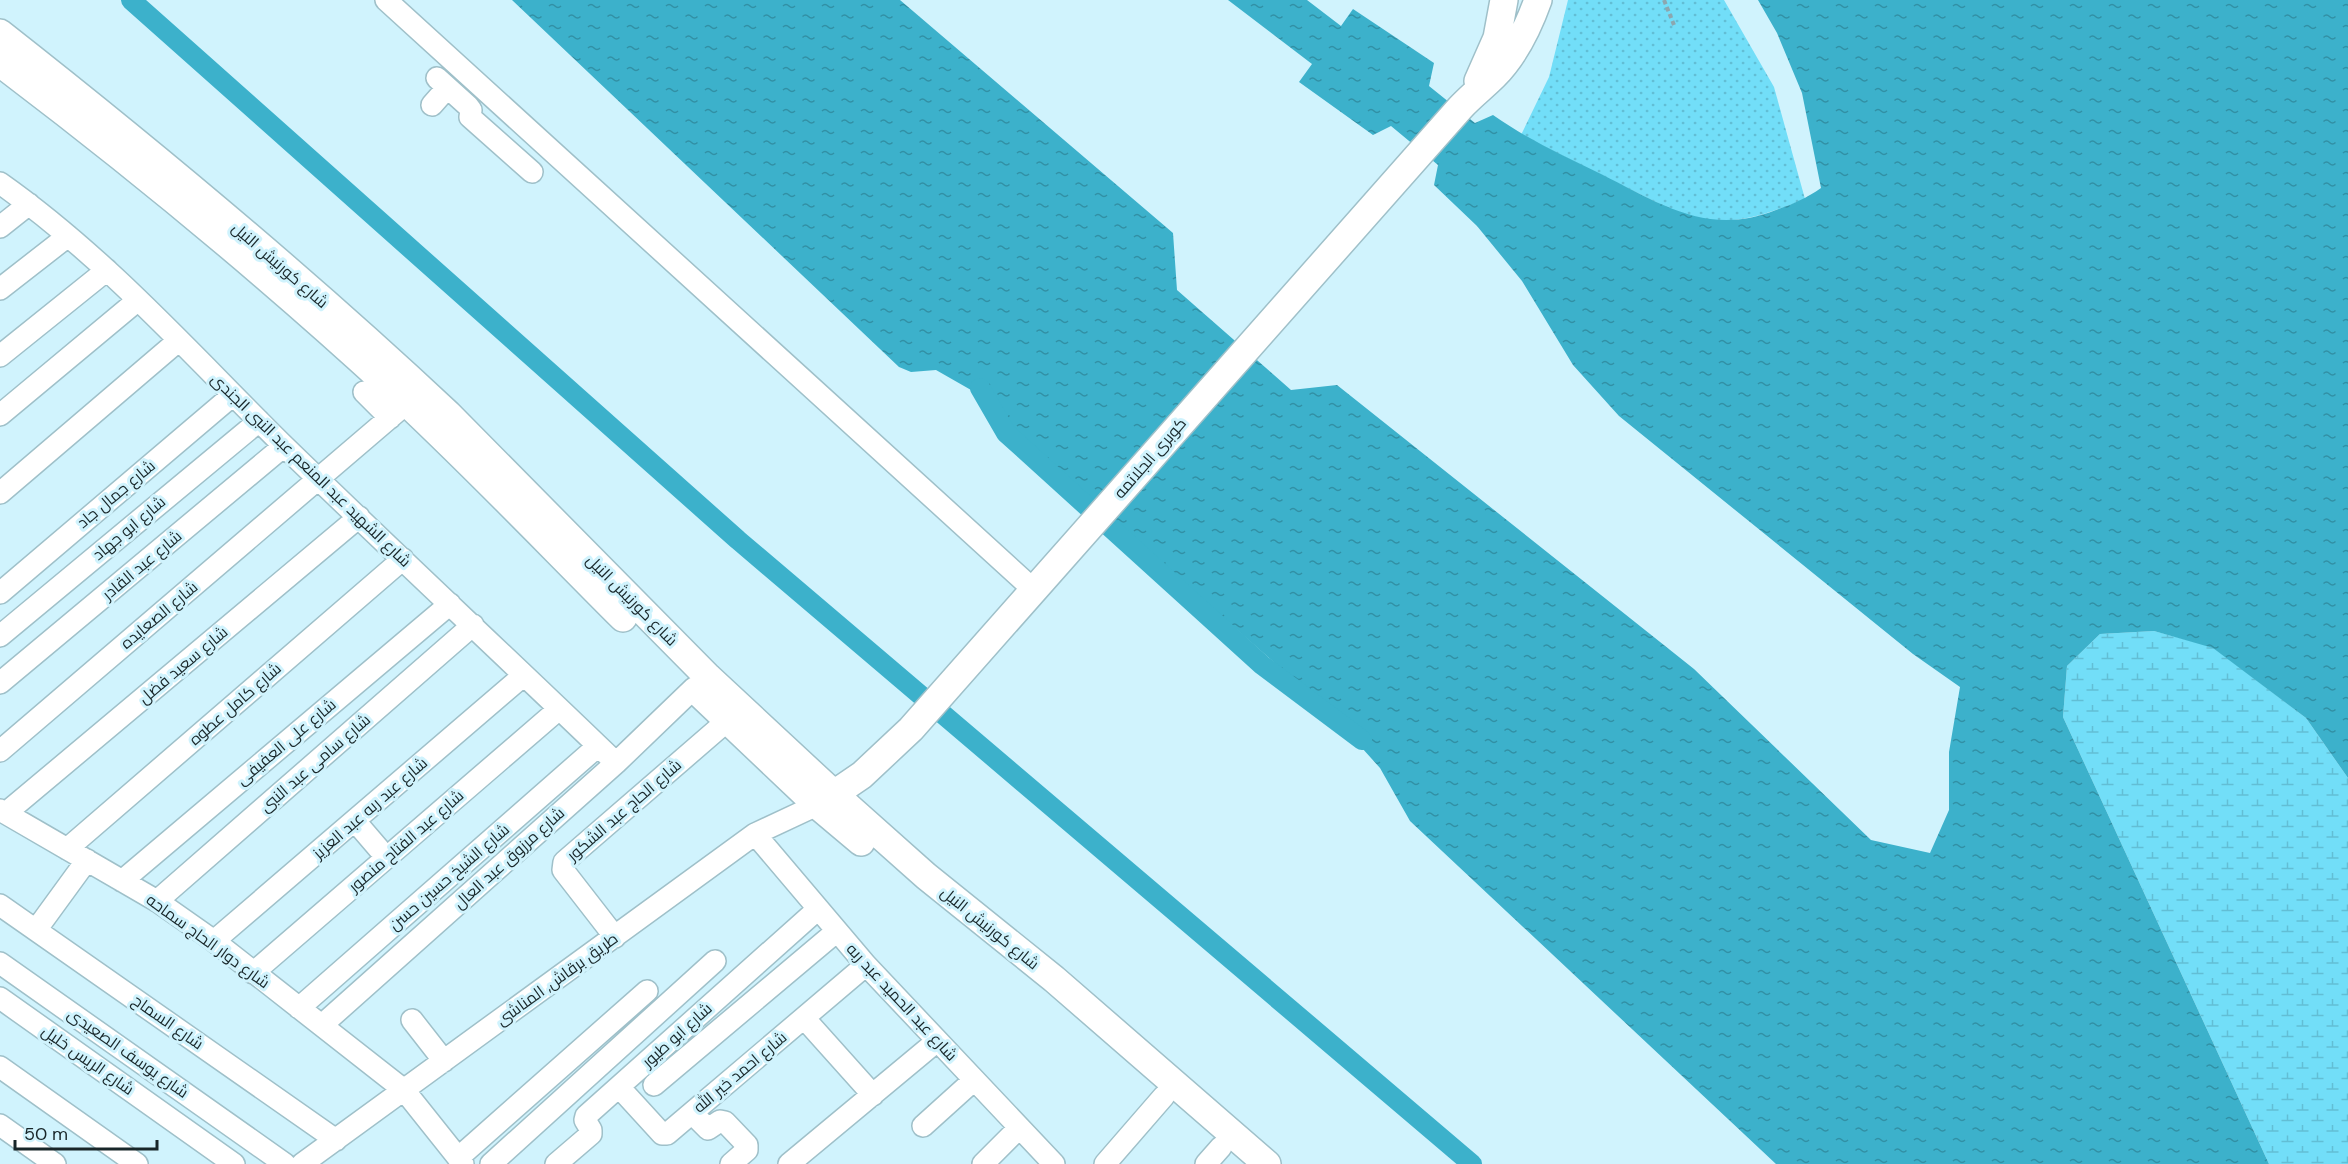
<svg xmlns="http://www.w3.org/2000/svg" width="2348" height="1164" font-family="'DM Sans',Cairo,sans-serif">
  <defs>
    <pattern id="wetland-marsh" width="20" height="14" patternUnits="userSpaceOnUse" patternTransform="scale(1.5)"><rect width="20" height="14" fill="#72def8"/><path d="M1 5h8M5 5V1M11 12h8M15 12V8" fill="none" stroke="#62bed5"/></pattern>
    <pattern id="park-dots" width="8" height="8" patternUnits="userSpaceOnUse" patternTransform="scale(1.5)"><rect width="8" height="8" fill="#72def8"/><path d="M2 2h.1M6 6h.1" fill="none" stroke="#62bed5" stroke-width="1.8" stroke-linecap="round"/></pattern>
    <pattern id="water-ripples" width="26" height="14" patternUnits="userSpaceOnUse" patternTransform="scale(1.5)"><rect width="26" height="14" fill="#3cb1cb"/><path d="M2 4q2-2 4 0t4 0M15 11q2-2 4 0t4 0" fill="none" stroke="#3190a5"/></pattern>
  </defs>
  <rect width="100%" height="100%" fill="#d0f3fd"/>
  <path fill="url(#wetland-marsh)" d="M2154 631 2213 647 2306 718 2348 778V1164H2269L2063 717 2067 666 2100 634Z"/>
  <path fill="url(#park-dots)" d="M1568 0H1724L1774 87 1805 199C1757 218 1726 229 1676 212L1521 135 1549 77Z"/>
  <path fill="url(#water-ripples)" d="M512 0H900L1173 233 1177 290 1291 390 1337 385 1694 669 1871 840 1930 853 1949 810V752L1960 687 1913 654 1619 416 1573 365 1522 281 1477 226 1434 185 1438 165 1391 126 1373 135 1299 82 1312 64 1228 0H1307L1341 26 1353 9 1434 63 1429 86 1475 123 1493 115C1527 139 1564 156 1601 174 1661 204 1708 237 1776 210 1793 204 1807 198 1821 188L1802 93 1777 33 1758 0H2348V778L2306 718 2213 648 2154 631 2100 634 2067 666 2063 717 2269 1164H1776L1410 821 1380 768 1326 708 1108 516 971 390 936 370 911 372 899 367Z"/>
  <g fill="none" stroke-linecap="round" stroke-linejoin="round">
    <path stroke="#3cb1cb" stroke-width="20" d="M131 0 738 540 1472 1164
      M980 388 1006 433 1262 665 1362 740"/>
    <defs>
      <path id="minor" d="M386 0 1034 590
        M437 78 468 106 471 110 470 117 532 172
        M432 105 447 88
        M0 183C105 257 191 354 282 444 392 551 505 656 616 763
        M0 227 29 204
        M0 289 68 236
        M0 356 107 270
        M364 392 390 418
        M0 415 138 300
        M0 493 178 341
        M0 593 233 395
        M0 636 259 421
        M0 683 284 446
        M0 751 407 403
        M0 810 157 901 214 941 404 1090 463 1164
        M6 813 359 517
        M355 821 379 849
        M755 834 866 965 1054 1164
        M67 849 403 559
        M122 881 450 604
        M157 901 473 625
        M0 905 336 1140
        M36 930 87 860
        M615 937 563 870 564 862 727 721
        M214 941 524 675
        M0 963 285 1164
        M253 973 559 709
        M0 998 234 1164
        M299 1008 598 746
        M804 1018 873 1095
        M412 1020 444 1061
        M322 1025 616 763 694 688
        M0 1067 137 1164
        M654 1085 837 931
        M619 1087 662 1134H667L866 965
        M692 1113 708 1129 720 1121 725 1122 747 1145V1150L731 1164
        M0 1125 55 1164
        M923 1126 974 1080
        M458 1158 647 991
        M302 1164 755 834 817 805
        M491 1164 715 961
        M556 1164 591 1134V1130L585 1120 586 1116 818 909
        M789 1164 937 1041
        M983 1164 1019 1128
        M1105 1164 1164 1096
        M1206 1164 1221 1147"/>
      <path id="major" d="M0 33C154 154 305 280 448 414L708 677 835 795 926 876 1054 979 1267 1164
        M0 63C135 165 266 273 391 388 471 462 546 541 623 618
        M1478 81 1497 38 1504 0
        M700 694 817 805 861 842
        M821 803 862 775 911 729 1460 108C1471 96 1483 87 1494 76 1515 55 1528 28 1538 0"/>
    </defs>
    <use href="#minor" stroke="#9fc0c9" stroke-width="24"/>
    <use href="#major" stroke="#9fc0c9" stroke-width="30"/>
    <path stroke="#8ca7af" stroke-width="4" stroke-dasharray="4.5 3" stroke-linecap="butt" d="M1664 0 1674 25"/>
    <use href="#minor" stroke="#fff" stroke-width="21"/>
    <use href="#major" stroke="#fff" stroke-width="27"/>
  </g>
  <g text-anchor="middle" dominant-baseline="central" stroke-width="6" stroke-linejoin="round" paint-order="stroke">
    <g font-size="16" fill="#182629" stroke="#d0f3fd">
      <text transform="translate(280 265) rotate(41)">شارع كورنيش النيل</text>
      <text transform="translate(1150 458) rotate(-49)">كوبرى الجلاتمه</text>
      <text transform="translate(311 470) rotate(44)">شارع الشهيد عبد المنعم عبد النبى الجندى</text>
      <text transform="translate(116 494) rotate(-40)">شارع جمال جاد</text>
      <text transform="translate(129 528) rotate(-40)">شارع ابو جهاد</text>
      <text transform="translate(142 565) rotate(-40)">شارع عبد القادر</text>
      <text transform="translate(632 600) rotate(45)">شارع كورنيش النيل</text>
      <text transform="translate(159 615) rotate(-40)">شارع الصعايده</text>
      <text transform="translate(183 665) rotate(-40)">شارع سعيد فضل</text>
      <text transform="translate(235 704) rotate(-41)">شارع كامل عطوه</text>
      <text transform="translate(286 742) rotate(-40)">شارع على العفيفى</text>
      <text transform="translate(315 763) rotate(-41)">شارع سامى عبد النبى</text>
      <text transform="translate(370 808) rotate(-41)">شارع عبد ربه عبد العزيز</text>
      <text transform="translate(624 810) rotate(-41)">شارع الحاج عبد الشكور</text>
      <text transform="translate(406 841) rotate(-41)">شارع عبد الفتاح منصور</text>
      <text transform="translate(509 858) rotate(-42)">شارع مرزوق عبد العال</text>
      <text transform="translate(449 877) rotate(-41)">شارع الشيخ حسين حسن</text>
      <text transform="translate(990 928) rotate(39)">شارع كورنيش النيل</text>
      <text transform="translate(208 941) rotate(36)">شارع دوار الحاج سماحه</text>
      <text transform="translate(557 979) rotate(-36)">طريق برقاش, المناشى</text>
      <text transform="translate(902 1002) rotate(47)">شارع عبد الحميد عبد ربه</text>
      <text transform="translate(168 1022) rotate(35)">شارع السماح</text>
      <text transform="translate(677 1035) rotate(-42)">شارع ابو طيور</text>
      <text transform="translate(128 1053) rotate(35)">شارع يوسف الصعيدى</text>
      <text transform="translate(88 1060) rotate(35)">شارع الريس خليل</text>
      <text transform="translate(740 1072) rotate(-40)">شارع احمد خير الله</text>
    </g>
  </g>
  <path d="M15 1140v9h142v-9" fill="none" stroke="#182629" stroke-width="3"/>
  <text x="24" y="1140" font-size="18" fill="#182629" stroke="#d0f3fd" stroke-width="4.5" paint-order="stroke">50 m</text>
</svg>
